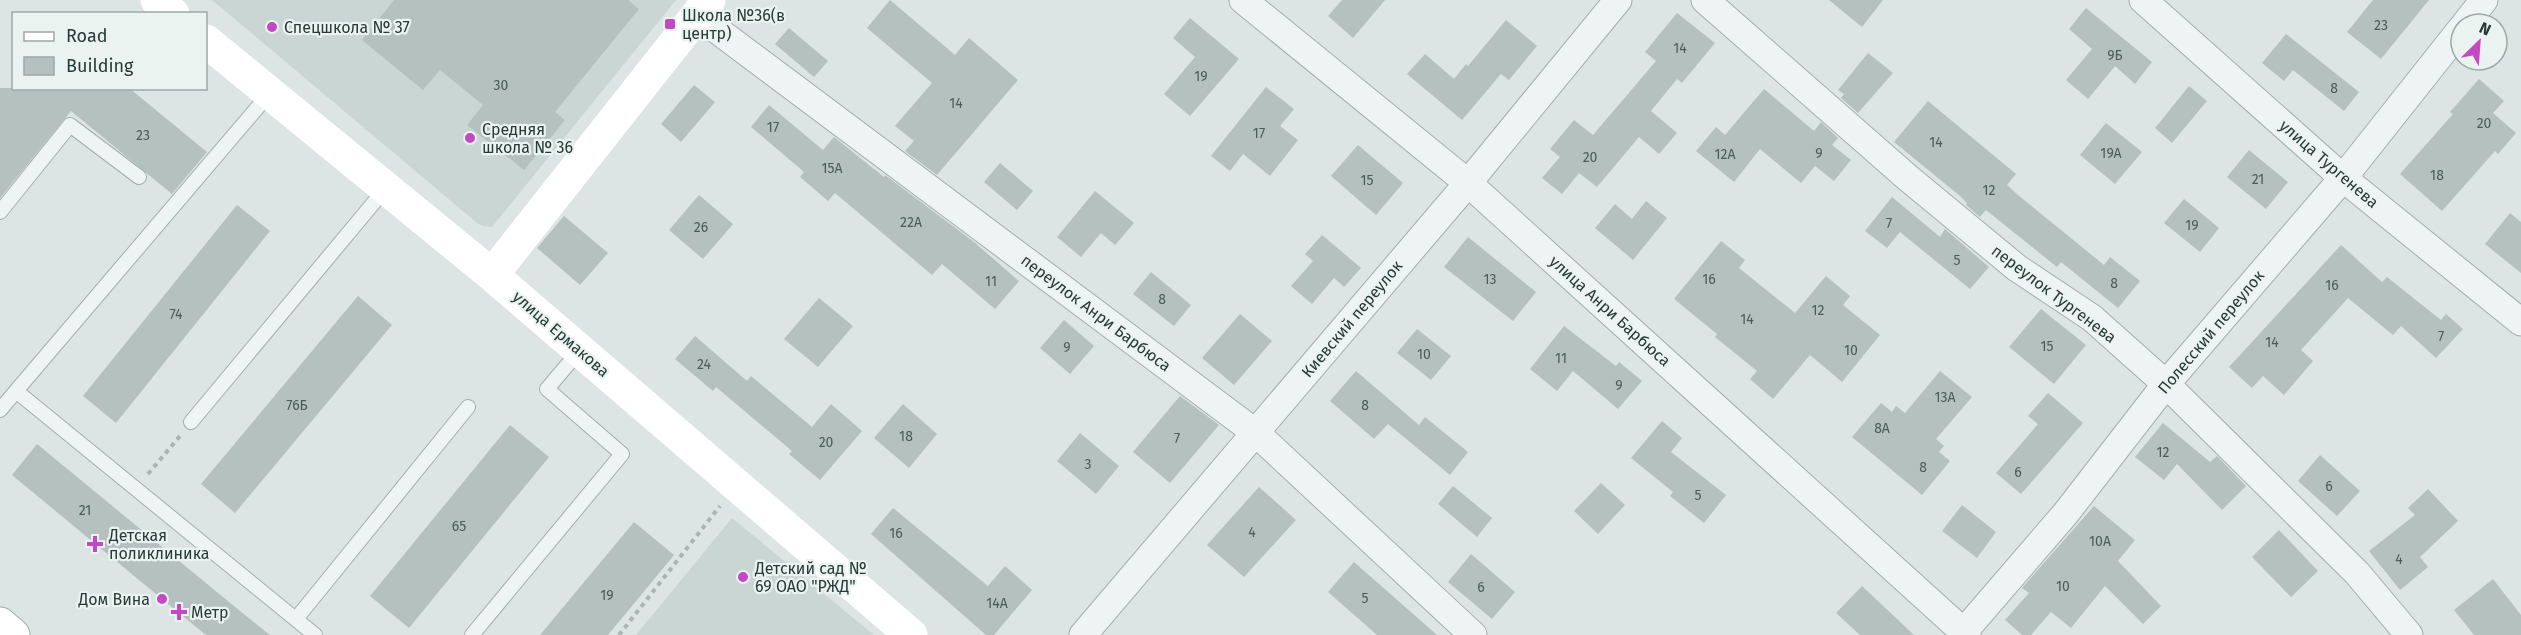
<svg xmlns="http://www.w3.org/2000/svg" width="2521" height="635" font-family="'Fira Sans',sans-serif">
  <rect width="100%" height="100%" fill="#dce5e3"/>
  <path fill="#cad6d3" d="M212 0H676L492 227 483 226 477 223Z
    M732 518 874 635H636Z"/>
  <path fill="#b4c1be" d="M394 0H628L639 9 555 112 565 120 524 170 467 125 483 105 440 70 423 90 362 40Z
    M890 0 955 55 969 38 1018 80 937 175 905 151 914 141 895 126 932 83 867 28Z
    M1342 0H1385L1353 38 1328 16Z
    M1829 0H1883L1862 27Z
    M2373 0H2429L2381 59 2347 32Z
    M2086 8 2152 62 2135 84 2115 66 2088 99 2066 80 2092 49 2069 29Z
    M1677 13 1715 43 1682 83 1677 79 1651 111 1677 133 1659 154 1639 137 1597 187 1579 173 1562 194 1542 178 1560 157 1550 149 1574 120 1593 135 1656 61 1645 52Z
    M1190 18 1239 59 1190 116 1164 94 1195 57 1173 38Z
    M1506 20 1537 46 1509 80 1501 74 1462 120 1407 74 1425 54 1454 79 1466 64 1468 66Z
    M789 28 828 61 814 77 775 44Z
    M2286 34 2359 92 2344 111 2293 70 2284 81 2262 63Z
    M1868 53 1893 73 1858 113 1841 98 1844 94 1838 90Z
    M2479 79 2504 101 2493 113 2516 133 2498 154 2495 151 2442 211 2400 174 2453 114 2450 112Z
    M694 85 715 102 681 142 661 124Z
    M2189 86 2207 101 2172 143 2155 128Z
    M1266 87 1294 109 1280 126 1298 140 1270 176 1243 154 1230 171 1211 156Z
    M0 88H129L207 152 172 194 71 111 0 198Z
    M1764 89 1814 131 1821 122 1838 138 1832 145 1851 160 1834 181 1815 166 1801 183 1760 149 1734 182 1696 151 1716 127 1725 135Z
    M1928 101 2016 174 2007 185 2018 195 2104 265 2110 257 2140 281 2118 308 2061 262 2057 267 1986 210 1980 217 1966 205 1967 203 1960 196 1894 142Z
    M769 105 823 150 834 137 884 177 885 175 974 242 1019 281 995 309 942 264 932 275 835 193 828 201 800 177 804 172 751 127Z
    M2106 123 2142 152 2115 184 2080 155Z
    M1358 145 1403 183 1376 215 1331 176Z
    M2249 150 2288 182 2266 209 2227 177Z
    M1000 163 1033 191 1017 210 984 182Z
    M1095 191 1134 223 1115 245 1101 233 1081 257 1057 237Z
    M699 195 733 224 703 259 669 230Z
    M1892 197 1940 237 1945 229 1989 267 1970 289 1900 232 1887 248 1865 231Z
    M2184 199 2219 228 2200 252 2164 223Z
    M1646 201 1667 218 1633 260 1595 228 1615 204 1632 219Z
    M237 205 270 231 116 423 83 396Z
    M2510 213 2521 222V273L2485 244Z
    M564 216 608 253 580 285 537 248Z
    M1322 235 1361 268 1344 287 1334 278 1312 304 1291 286 1313 261 1305 254Z
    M1468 237 1536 292 1513 321 1444 267Z
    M1721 241 1745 260 1739 268 1795 313 1826 276 1850 296 1843 305 1880 335 1842 382 1810 355 1773 399 1750 379 1757 371 1715 337 1717 334 1674 299Z
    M2341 245 2382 282 2387 277 2441 320 2446 314 2463 329 2436 358 2401 326 2393 335 2348 298 2301 350 2313 361 2284 395 2263 376 2252 388 2229 367Z
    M1151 272 1191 305 1174 326 1133 294Z
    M358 296 392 325 235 513 201 484Z
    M819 298 853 326 818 367 784 339Z
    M2041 309 2086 345 2054 384 2009 347Z
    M1240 314 1272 341 1234 385 1202 358Z
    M1064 320 1094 346 1070 374 1040 348Z
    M1564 326 1616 366 1619 362 1642 381 1618 409 1573 371 1557 391 1530 369Z
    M1417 329 1451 356 1431 380 1397 353Z
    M695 336 747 381 751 376 812 427 831 404 862 431 820 480 789 454 792 451 716 387 713 391 675 359Z
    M1356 371 1419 425 1425 417 1468 452 1450 475 1388 424 1374 439 1330 401Z
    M1940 371 1972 397 1936 439 1944 446 1939 452 1950 461 1922 495 1852 437 1881 403 1892 412 1896 406 1905 413Z
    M2048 393 2083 423 2021 494 1996 473 2038 424 2028 416Z
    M1180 396 1219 425 1170 483 1133 452Z
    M903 404 937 434 909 468 874 438Z
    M1662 421 1682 438 1671 452 1726 495 1704 523 1670 496 1673 492 1631 458Z
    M2163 423 2210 462 2217 456 2246 486 2222 510 2177 464 2164 480 2135 457Z
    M510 425 549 457 409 628 370 596Z
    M1080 433 1119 466 1096 494 1057 461Z
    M37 444 240 611 270 635H206L162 599 12 475Z
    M2320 455 2360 491 2337 516 2298 481Z
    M1601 483 1625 505 1598 534 1574 511Z
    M1453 486 1492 518 1477 537 1438 504Z
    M1259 487 1296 520 1244 577 1207 545Z
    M2428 489 2458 521 2420 557 2428 567 2400 590 2369 551 2415 515 2408 508Z
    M1962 505 1996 532 1977 558 1942 531Z
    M2094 506 2135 540 2118 561 2161 606 2143 624 2105 586 2071 628 2051 612 2031 635H2022L2005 620 2029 593 2022 588Z
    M893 508 988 586 1005 566 1032 590 994 635H986L871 534Z
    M634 522 674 555 608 635H540Z
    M2279 530 2318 571 2291 597 2252 557Z
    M1471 554 1515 592 1492 619 1448 582Z
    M1354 562 1437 635H1377L1328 592Z
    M2493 579 2521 615V635H2474L2454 610Z
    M1862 586 1914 635H1860L1836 613Z"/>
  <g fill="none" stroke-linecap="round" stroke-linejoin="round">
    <defs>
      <path id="lane" d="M0 212 70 125 139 177
        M16 391 269 94
        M0 410 16 391 315 635
        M191 422 386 188
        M296 619 468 407
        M472 635 622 454 547 389 580 350"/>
      <path id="street" d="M1243 0 1468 183 1967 635
        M1705 0 1908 178 2017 268 2092 318 2166 384 2357 573 2409 635
        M2143 0 2343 178 2521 322
        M697 15 1256 433 1473 635
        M2465 24 2484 0
        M1083 635 1468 183 1618 0
        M1961 635 2066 513 2166 384 2343 178 2461 29"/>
      <path id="primary" d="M0 624 13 635"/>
    </defs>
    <use href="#lane" stroke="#a2aeac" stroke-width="16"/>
    <use href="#street" stroke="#a2aeac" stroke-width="29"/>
    <use href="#primary" stroke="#9cb0ab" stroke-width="35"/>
    <path stroke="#aab5b3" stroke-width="4" stroke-dasharray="4.5 4.5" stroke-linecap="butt" d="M148 474 180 436
      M619 635 720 506"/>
    <use href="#lane" stroke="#eef4f3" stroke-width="14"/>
    <use href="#street" stroke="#eef4f3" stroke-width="27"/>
    <path stroke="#fff" stroke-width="33" d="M157 0 173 14
      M206 41 492 275 911 635
      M492 275 709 0"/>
    <use href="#primary" stroke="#fff" stroke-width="33"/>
  </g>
  <g fill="#c348c4" stroke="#ebf3f1" stroke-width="2">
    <rect x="664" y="18" width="12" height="12" rx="3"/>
    <circle cx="272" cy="27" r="6"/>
    <circle cx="470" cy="138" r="6"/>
    <path d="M92 535h6v6h6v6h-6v6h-6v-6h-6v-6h6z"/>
    <circle cx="743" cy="577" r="6"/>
    <circle cx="162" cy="599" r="6"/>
    <path d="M176 603h6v6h6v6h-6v6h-6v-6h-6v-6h6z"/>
  </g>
  <g text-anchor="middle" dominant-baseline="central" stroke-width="4.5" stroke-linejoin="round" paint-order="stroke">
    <g font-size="14" fill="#4a5c58">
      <text x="2381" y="25">23</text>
      <text x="1680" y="48">14</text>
      <text x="2115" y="55">9Б</text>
      <text x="1201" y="76">19</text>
      <text x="501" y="85">30</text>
      <text x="2334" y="88">8</text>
      <text x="956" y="103">14</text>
      <text x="2484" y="123">20</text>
      <text x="773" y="127">17</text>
      <text x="1259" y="133">17</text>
      <text x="143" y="135">23</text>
      <text x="1936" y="142">14</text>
      <text x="1819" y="153">9</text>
      <text x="2111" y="153">19А</text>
      <text x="1725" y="154">12А</text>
      <text x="1590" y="157">20</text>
      <text x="832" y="168">15А</text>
      <text x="2437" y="175">18</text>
      <text x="2258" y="179">21</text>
      <text x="1367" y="180">15</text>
      <text x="1989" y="190">12</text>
      <text x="911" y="222">22А</text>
      <text x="1889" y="223">7</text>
      <text x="2192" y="225">19</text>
      <text x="701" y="227">26</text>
      <text x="1957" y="260">5</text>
      <text x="1490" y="279">13</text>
      <text x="1709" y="279">16</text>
      <text x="991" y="281">11</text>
      <text x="2114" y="283">8</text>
      <text x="2332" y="285">16</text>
      <text x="1162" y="299">8</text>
      <text x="1818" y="310">12</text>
      <text x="176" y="314">74</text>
      <text x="1747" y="319">14</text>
      <text x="2441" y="336">7</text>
      <text x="2272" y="342">14</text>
      <text x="2047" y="346">15</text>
      <text x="1067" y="347">9</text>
      <text x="1851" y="350">10</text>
      <text x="1424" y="354">10</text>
      <text x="1561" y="358">11</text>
      <text x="704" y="364">24</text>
      <text x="1619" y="385">9</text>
      <text x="1945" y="397">13А</text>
      <text x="297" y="405">76Б</text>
      <text x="1365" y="405">8</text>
      <text x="1882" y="428">8А</text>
      <text x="906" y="436">18</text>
      <text x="1177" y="438">7</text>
      <text x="826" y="442">20</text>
      <text x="2163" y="452">12</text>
      <text x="1088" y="464">3</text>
      <text x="1923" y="467">8</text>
      <text x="2018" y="472">6</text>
      <text x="2329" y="486">6</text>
      <text x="1698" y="495">5</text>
      <text x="85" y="510">21</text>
      <text x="459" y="526">65</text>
      <text x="1252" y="532">4</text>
      <text x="896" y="533">16</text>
      <text x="2100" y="541">10А</text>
      <text x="2399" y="559">4</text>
      <text x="2063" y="586">10</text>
      <text x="1481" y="587">6</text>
      <text x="607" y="595">19</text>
      <text x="1365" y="598">5</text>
      <text x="997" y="603">14А</text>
    </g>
    <g font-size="16" fill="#273a36" stroke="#ebf3f1" text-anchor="start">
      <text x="682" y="15">Школа №36(в<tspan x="682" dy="18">центр)</tspan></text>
      <text x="284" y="27">Спецшкола № 37</text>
      <text x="482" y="129">Средняя<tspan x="482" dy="18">школа № 36</tspan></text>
      <text x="109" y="535">Детская<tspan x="109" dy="18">поликлиника</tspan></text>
      <text x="755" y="568">Детский сад №<tspan x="755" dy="18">69 ОАО "РЖД"</tspan></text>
      <text x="150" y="599" text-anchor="end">Дом Вина</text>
      <text x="191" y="612">Метр</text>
    </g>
    <g font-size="16" fill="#273a36" stroke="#ebf3f1">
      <text transform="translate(2329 164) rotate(41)">улица Тургенева</text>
      <text transform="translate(2054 294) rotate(37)">переулок Тургенева</text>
      <text transform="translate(1610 311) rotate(42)">улица Анри Барбюса</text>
      <text transform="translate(1096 313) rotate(37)">переулок Анри Барбюса</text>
      <text transform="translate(1352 319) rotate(-50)">Киевский переулок</text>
      <text transform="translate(2211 332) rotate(-50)">Полесский переулок</text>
      <text transform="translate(561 334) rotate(41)">улица Ермакова</text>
    </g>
  </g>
  <rect x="12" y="12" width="195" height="78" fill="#ebf3f1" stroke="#9da9a6" stroke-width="1.5"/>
  <rect x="24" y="32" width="30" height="9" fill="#ffffff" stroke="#9da9a6" stroke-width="1.5"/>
  <text x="66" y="42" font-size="18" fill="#273a36">Road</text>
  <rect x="24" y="57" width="30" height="18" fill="#b4c1be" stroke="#9da9a6" stroke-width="1.5"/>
  <text x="66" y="72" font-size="18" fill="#273a36">Building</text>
  <g transform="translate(2479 42) rotate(25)"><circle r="28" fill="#ebf3f1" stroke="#9da9a6" stroke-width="1.5"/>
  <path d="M0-4.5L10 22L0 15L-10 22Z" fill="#c348c4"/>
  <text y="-9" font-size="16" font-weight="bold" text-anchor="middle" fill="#273a36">N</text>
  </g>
</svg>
